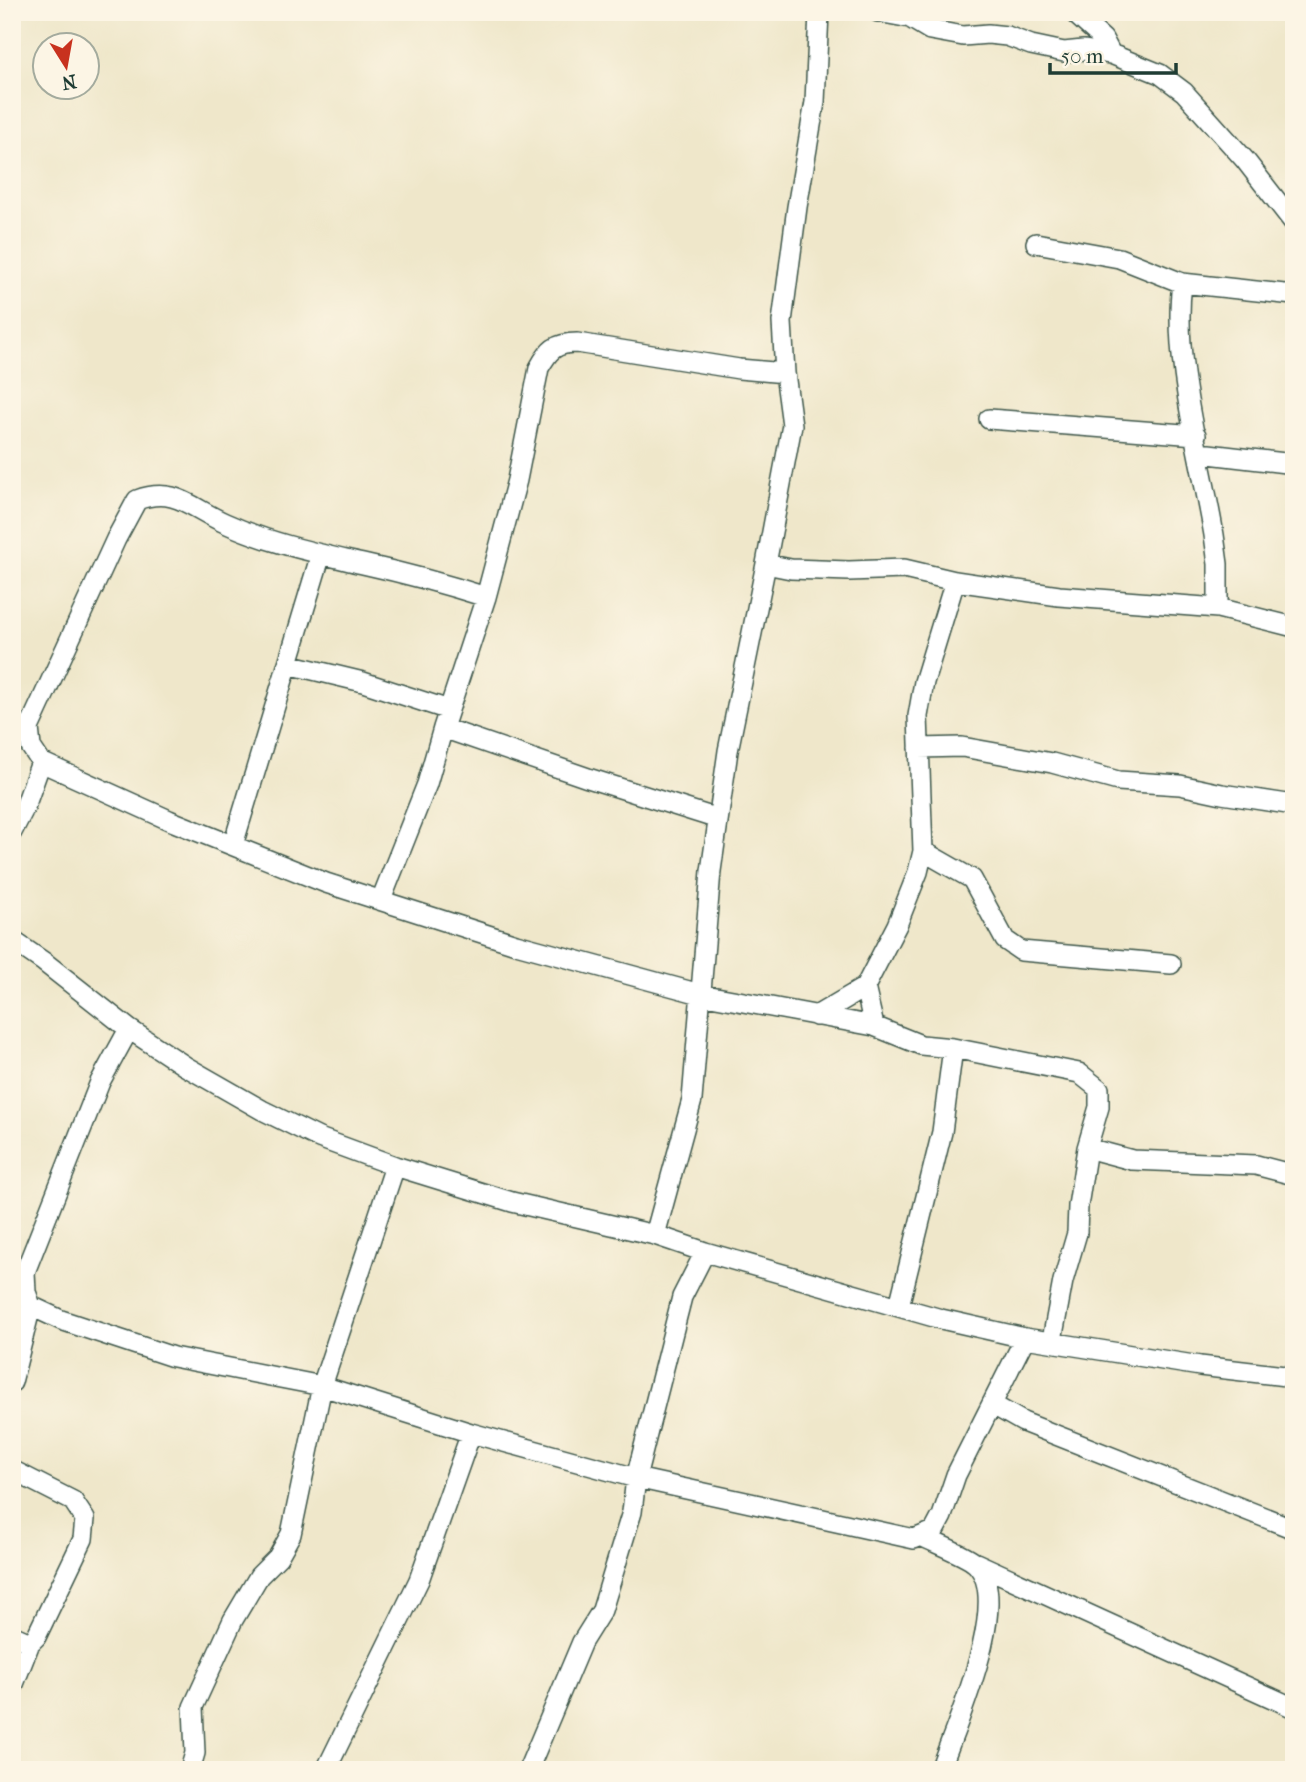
<svg xmlns="http://www.w3.org/2000/svg" width="1306" height="1782" font-family="'IM FELL French Canon',serif">
  <rect width="100%" height="100%" fill="#fcf5e5"/>
  <filter id="ink" filterUnits="userSpaceOnUse"><feTurbulence type="fractalNoise" baseFrequency=".0143" numOctaves="2"/><feDisplacementMap in="SourceGraphic" scale="14" xChannelSelector="R" yChannelSelector="G"/><feConvolveMatrix kernelMatrix="1 2 1 2 8 2 1 2 1" color-interpolation-filters="sRGB"/></filter>
  <filter id="wash" filterUnits="userSpaceOnUse"><feTurbulence type="fractalNoise" baseFrequency=".00686" numOctaves="4" result="noise"/><feDisplacementMap in="SourceGraphic" scale="28" xChannelSelector="R" yChannelSelector="G"/><feGaussianBlur stdDeviation="1.57" result="paint"/><feColorMatrix in="noise" values="0 0 0 0 0 0 0 0 0 0 0 0 0 0 0 0 0 1.4 0 .05"/><feComposite in="paint" operator="in"/></filter>
  <g filter="url(#wash)">
    <rect width="100%" height="100%" fill="#efe7ca"/>
  </g>
  <g filter="url(#ink)">
    <g fill="none" stroke-linecap="round" stroke-linejoin="round">
      <defs>
        <path id="minor" d="M878 12 910 18 930 30 963 36 988 34 1007 36 1031 45 1064 52 1083 50 1111 54
          M1073 12 1103 39 1111 54 1160 74 1184 92 1245 160 1294 223
          M1036 243 1119 258 1182 283 1294 295
          M1182 283C1172 360 1201 457 1214 535L1218 564V608
          M989 419 1196 435
          M1200 453 1294 464
          M766 564 791 569 849 571 904 569 955 581 1059 596 1218 608 1294 627
          M288 664 363 682 449 710
          M443 728 588 778 718 819
          M919 748 962 747 1052 763 1118 781 1180 785 1222 794 1294 805
          M41 762 31 747 29 728 116 539 137 500C175 486 191 508 225 523 269 543 316 553 363 564 404 573 445 584 486 597
          M12 832 25 807 41 762 169 820 326 883 516 944 700 994 874 1026 921 1045 953 1048 942 1132 899 1306
          M233 845 321 554
          M923 851 972 879 1005 940 1021 951 1171 964
          M381 900 427 784 443 728 486 597 517 480 539 368C549 350 555 343 577 343L739 369 785 373
          M12 940 44 962 129 1029 185 1066 262 1110 319 1138 395 1166 512 1202 655 1235 705 1252 941 1319 1025 1338 1200 1366 1294 1377
          M865 987 874 1026
          M816 1016 865 987 897 925 918 872 923 851 918 716 924 682 955 581
          M129 1029 100 1082 25 1272 26 1292 31 1306 61 1320 173 1357 322 1386 471 1433 636 1478 914 1539 934 1531 942 1516 956 1475 1025 1338
          M953 1048 1079 1073 1099 1089V1107L1087 1148 1078 1206 1077 1233 1063 1281 1052 1340
          M1087 1148 1132 1160 1256 1165 1294 1175
          M655 1235 692 1100 711 871 728 751 766 564 792 425 785 373 782 322 797 207 815 102 819 12
          M12 1382 31 1306
          M993 1405 1023 1422 1294 1529
          M12 1470 73 1501 85 1519 83 1539 36 1637 30 1643 12 1635
          M923 1537C935 1543 968 1556 976 1564 1013 1600 955 1727 940 1770
          M976 1563 1294 1708
          M12 1689 30 1643
          M190 1770 195 1753 193 1707 233 1620 259 1576 278 1557 291 1534 322 1386 395 1166
          M326 1770 419 1580 471 1433
          M528 1770 582 1642 602 1610 632 1512 636 1478 682 1297 705 1252"/>
      </defs>
      <use href="#minor" stroke="#3e564a" stroke-width="22"/>
      <use href="#minor" stroke="#fff" stroke-width="19"/>
    </g>
  </g>
  <rect width="1306" height="1782" fill="none" stroke="#fcf5e5" stroke-width="42"/>
  <g transform="translate(66 66) rotate(169)"><circle r="33" fill="#fcf5e5" stroke="#a4ab9e" stroke-width="2"/>
  <path d="M0-5L12 26L0 18L-12 26Z" fill="#c8321e"/>
  <text y="-10" font-size="19" font-weight="bold" text-anchor="middle" fill="#1f3d34">N</text>
  </g>
  <path d="M1050 63v10h126v-10" fill="none" stroke="#1f3d34" stroke-width="3.5"/>
  <text x="1061" y="63" font-size="21" fill="#1f3d34" stroke="#fcf5e5" stroke-width="5" paint-order="stroke">50 m</text>
</svg>
